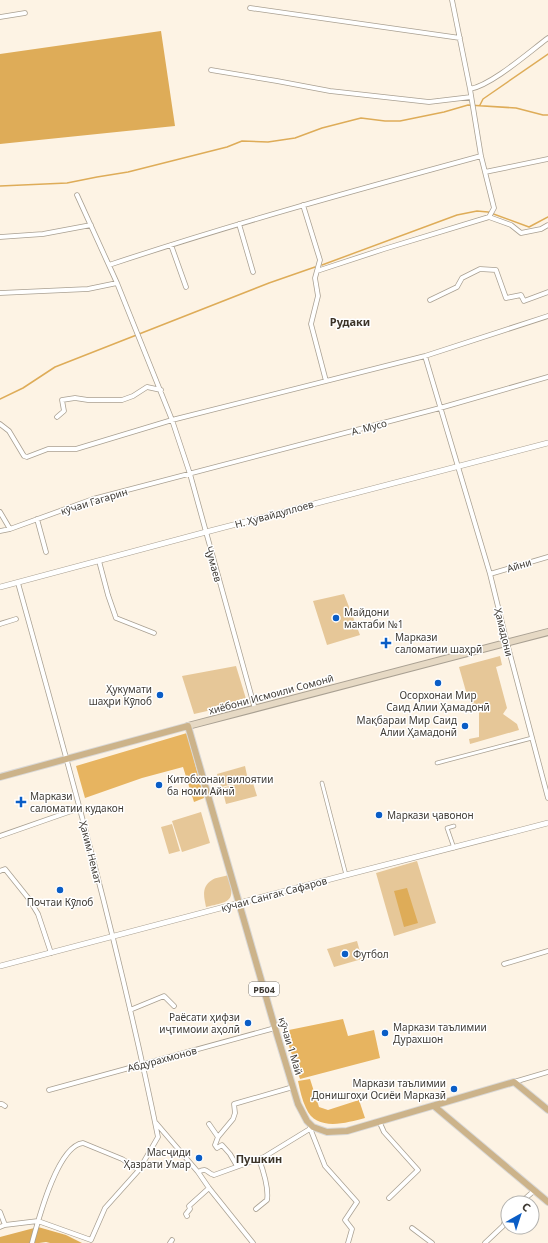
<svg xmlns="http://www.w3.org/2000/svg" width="548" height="1243" font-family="'Noto Sans',sans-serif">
  <rect width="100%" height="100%" fill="#fdf3e4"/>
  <path fill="#e6c798" d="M344 594 360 635 327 645 313 601Z
    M500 656 502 665 496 667 507 708 503 714 517 724 519 730 470 744 469 739 479 737V708L472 704V694L467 695 459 667Z
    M236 666 247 702 194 714 182 676Z
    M245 766 248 780 221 787 217 774Z
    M252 780 257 796 226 804 222 788Z
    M201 812 210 843 182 852 172 821Z
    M172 824 180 851 169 854 161 827Z
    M417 861 436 923 394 936 376 873Z
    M228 875C236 902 230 901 206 907 204 897 201 887 212 880 216 877 223 877 228 875Z
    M357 941 362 959 334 967 327 949Z"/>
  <path fill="#e7b460" d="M187 733 204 798 194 802 183 767 142 778 85 798 76 766Z
    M343 1019 348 1036 374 1030 380 1058 300 1079 284 1031Z
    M310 1079 319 1107 328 1110 359 1100 365 1118C346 1123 316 1132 306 1108 302 1100 300 1090 298 1081Z"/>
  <path fill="#deac58" d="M161 31 175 126 0 144V54Z
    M407 888 418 923 404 927 394 891Z
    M38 1227 66 1235 82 1243H50L46 1242 39 1243H0V1237Z"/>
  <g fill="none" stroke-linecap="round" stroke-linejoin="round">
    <path stroke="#deac58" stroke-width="1.5" d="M480 105 483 99 548 54
      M0 186 67 183 97 177 128 172 227 147 242 141 268 142 295 138 322 128 361 118 385 121H400L444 112 468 105 516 108 543 115H548
      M322 265 457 215 477 211 488 212 529 227 548 217
      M0 399 23 388 55 367 269 283 315 267"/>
    <defs>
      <path id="pedestrian" d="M437 763 532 738
        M322 783 346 875
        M454 826 447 828 454 848"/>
      <path id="minor" d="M452 0 470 89 481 156 494 208 489 217
        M250 8 460 38
        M0 17 25 13
        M211 70 277 81 330 91 429 102 471 97
        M470 89C492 85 529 52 548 38
        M485 172 548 159
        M77 195 117 283 172 420 190 474 255 709
        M303 205 320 260 315 278 318 296 311 324 326 381
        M239 224 253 272
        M0 237 43 234 91 225
        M171 245 186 287
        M109 265C232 224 356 190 481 156
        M317 271 384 249 489 217 511 225 521 233 541 229 548 225
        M0 293 88 289 117 283
        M430 300 457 287 462 278 480 269 496 270 506 298 521 295 524 301 548 292
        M425 356 490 574 507 643 548 798
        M57 417 64 411 62 400 75 398 88 400H122L133 396 147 387 161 390
        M0 424 9 431 24 456 27 457 48 449H76L172 420 425 356 548 316
        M0 512 10 529
        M37 519 46 552
        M0 531 10 529 93 499 440 408 548 377
        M99 561 108 595 116 618 154 633
        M490 574 548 557
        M0 624 16 619
        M0 836 80 808
        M0 871 5 869 29 899 38 914 51 953
        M504 964 548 951
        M130 1010 164 996 174 1006
        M514 1082 548 1072
        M49 1090 275 1028
        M0 1104H2L5 1106
        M379 1121 384 1132 418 1170 389 1198
        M156 1123 198 1172 209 1188 253 1243
        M209 1124 218 1137
        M310 1128 325 1166 357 1202 345 1220 352 1229 348 1243
        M237 1166 230 1154 222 1145 217 1148 215 1145 218 1137 233 1119 235 1113 234 1104 293 1087
        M198 1172C208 1167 206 1173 214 1175L264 1157 313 1127
        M520 1203 535 1190
        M256 1209 267 1200C269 1188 263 1170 259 1159
        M0 1212 5 1225
        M187 1216 186 1214 190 1209 189 1206 209 1188
        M0 1227 5 1225 38 1221 91 1240 105 1208 139 1170 158 1137C120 950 69 766 18 583
        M412 1228 432 1243
        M32 1243C38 1221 57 1146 83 1143L122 1159 139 1170
        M170 1243 172 1240
        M485 1243 503 1226 508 1214"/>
      <path id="tertiary" d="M0 587 206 532 548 443
        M0 966 346 875 548 823"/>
      <path id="secondary" d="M188 726 548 632"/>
      <path id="primary" d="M0 777 188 726 275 1028 298 1104 307 1121 313 1127 327 1132 347 1131 514 1082 548 1110
        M434 1106 548 1202"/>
    </defs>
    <use href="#pedestrian" stroke="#a9a092" stroke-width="4.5"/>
    <use href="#minor" stroke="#a9a092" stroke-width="5.5"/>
    <use href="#tertiary" stroke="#a9a092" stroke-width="6"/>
    <use href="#secondary" stroke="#a9a092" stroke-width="8"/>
    <use href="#primary" stroke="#d9d8d7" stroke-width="8"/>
    <use href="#pedestrian" stroke="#fff" stroke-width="3"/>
    <use href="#minor" stroke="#fff" stroke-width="4"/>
    <use href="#tertiary" stroke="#fff" stroke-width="5"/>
    <use href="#secondary" stroke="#e6d9c4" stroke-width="6"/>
    <use href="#primary" stroke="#ccb38a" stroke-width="6"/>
  </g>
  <g fill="#0a5dc6" stroke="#fff" stroke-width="1.5">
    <circle cx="336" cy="618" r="4"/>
    <path d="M384 637h4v4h4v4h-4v4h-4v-4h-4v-4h4z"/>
    <circle cx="438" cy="683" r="4"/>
    <circle cx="160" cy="695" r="4"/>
    <circle cx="465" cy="726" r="4"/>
    <circle cx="159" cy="785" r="4"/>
    <path d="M19 796h4v4h4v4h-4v4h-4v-4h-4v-4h4z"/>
    <circle cx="379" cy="815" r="4"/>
    <circle cx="60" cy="890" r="4"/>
    <circle cx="345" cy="954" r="4"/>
    <circle cx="248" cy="1023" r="4"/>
    <circle cx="385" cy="1033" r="4"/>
    <circle cx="454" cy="1089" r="4"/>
    <circle cx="199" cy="1158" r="4"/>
  </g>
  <g text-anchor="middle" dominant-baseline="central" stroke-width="3" stroke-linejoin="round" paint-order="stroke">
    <rect fill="#fff" stroke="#797672" stroke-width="1" x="249" y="982" width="30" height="14" rx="3"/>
    <g font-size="9" font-weight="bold" fill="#3f3b35">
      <text x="264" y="989">РБ04</text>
    </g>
    <g font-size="10" fill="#3f3b35" stroke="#fff">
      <text transform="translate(369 427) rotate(-15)">А. Мусо</text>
      <text transform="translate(94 501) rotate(-17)">кӯчаи Гагарин</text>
      <text transform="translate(274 514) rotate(-15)">Н. Ҳувайдуллоев</text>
      <text transform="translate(214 564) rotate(75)">Ҷумаев</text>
      <text transform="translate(519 565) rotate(-17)">Айни</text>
      <text transform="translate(504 632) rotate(76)">Ҳамадони</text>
      <text transform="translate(271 694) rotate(-15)">хиёбони Исмоили Сомонӣ</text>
      <text transform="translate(91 852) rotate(76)">Ҳаким Немат</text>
      <text transform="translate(274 894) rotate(-15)">кӯчаи Сангак Сафаров</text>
      <text transform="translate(291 1046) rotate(73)">кӯчаи 1 Май</text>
      <text transform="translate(162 1059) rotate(-15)">Абдурахмонов</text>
    </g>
    <g font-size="10" fill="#3f3b35" stroke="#fff" text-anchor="start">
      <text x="344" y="612">Майдони<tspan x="344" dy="12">мактаби №1</tspan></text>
      <text x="395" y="637">Маркази<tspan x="395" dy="12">саломатии шаҳрӣ</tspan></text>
      <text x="152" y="689" text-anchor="end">Ҳукумати<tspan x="152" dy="12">шаҳри Кӯлоб</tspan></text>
      <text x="438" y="695" text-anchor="middle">Осорхонаи Мир<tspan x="438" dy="12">Саид Алии Ҳамадонӣ</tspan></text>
      <text x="457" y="720" text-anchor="end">Мақбараи Мир Саид<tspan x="457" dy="12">Алии Ҳамадонӣ</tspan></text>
      <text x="167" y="779">Китобхонаи вилоятии<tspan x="167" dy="12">ба номи Айнӣ</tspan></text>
      <text x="30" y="796">Маркази<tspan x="30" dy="12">саломатии кудакон</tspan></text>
      <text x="387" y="815">Маркази ҷавонон</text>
      <text x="60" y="902" text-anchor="middle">Почтаи Кӯлоб</text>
      <text x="353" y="954">Футбол</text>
      <text x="240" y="1017" text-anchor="end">Раёсати ҳифзи<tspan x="240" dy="12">иҷтимоии аҳолӣ</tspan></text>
      <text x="393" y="1027">Маркази таълимии<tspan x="393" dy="12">Дурахшон</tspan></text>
      <text x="446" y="1083" text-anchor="end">Маркази таълимии<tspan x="446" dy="12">Донишгоҳи Осиёи Марказӣ</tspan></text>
      <text x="191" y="1152" text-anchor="end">Масҷиди<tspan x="191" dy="12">Ҳазрати Умар</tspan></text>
    </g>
    <g font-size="11" font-weight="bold" fill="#3c3428" stroke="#fff">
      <text x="350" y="321">Рудаки</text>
      <text x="259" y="1158">Пушкин</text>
    </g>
  </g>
  <g transform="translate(520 1215) rotate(39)"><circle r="19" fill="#ffffff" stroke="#b2b1ae"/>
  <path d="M0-3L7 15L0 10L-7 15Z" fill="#0a5dc6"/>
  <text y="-6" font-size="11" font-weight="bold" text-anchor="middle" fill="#3f3b35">С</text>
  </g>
</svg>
